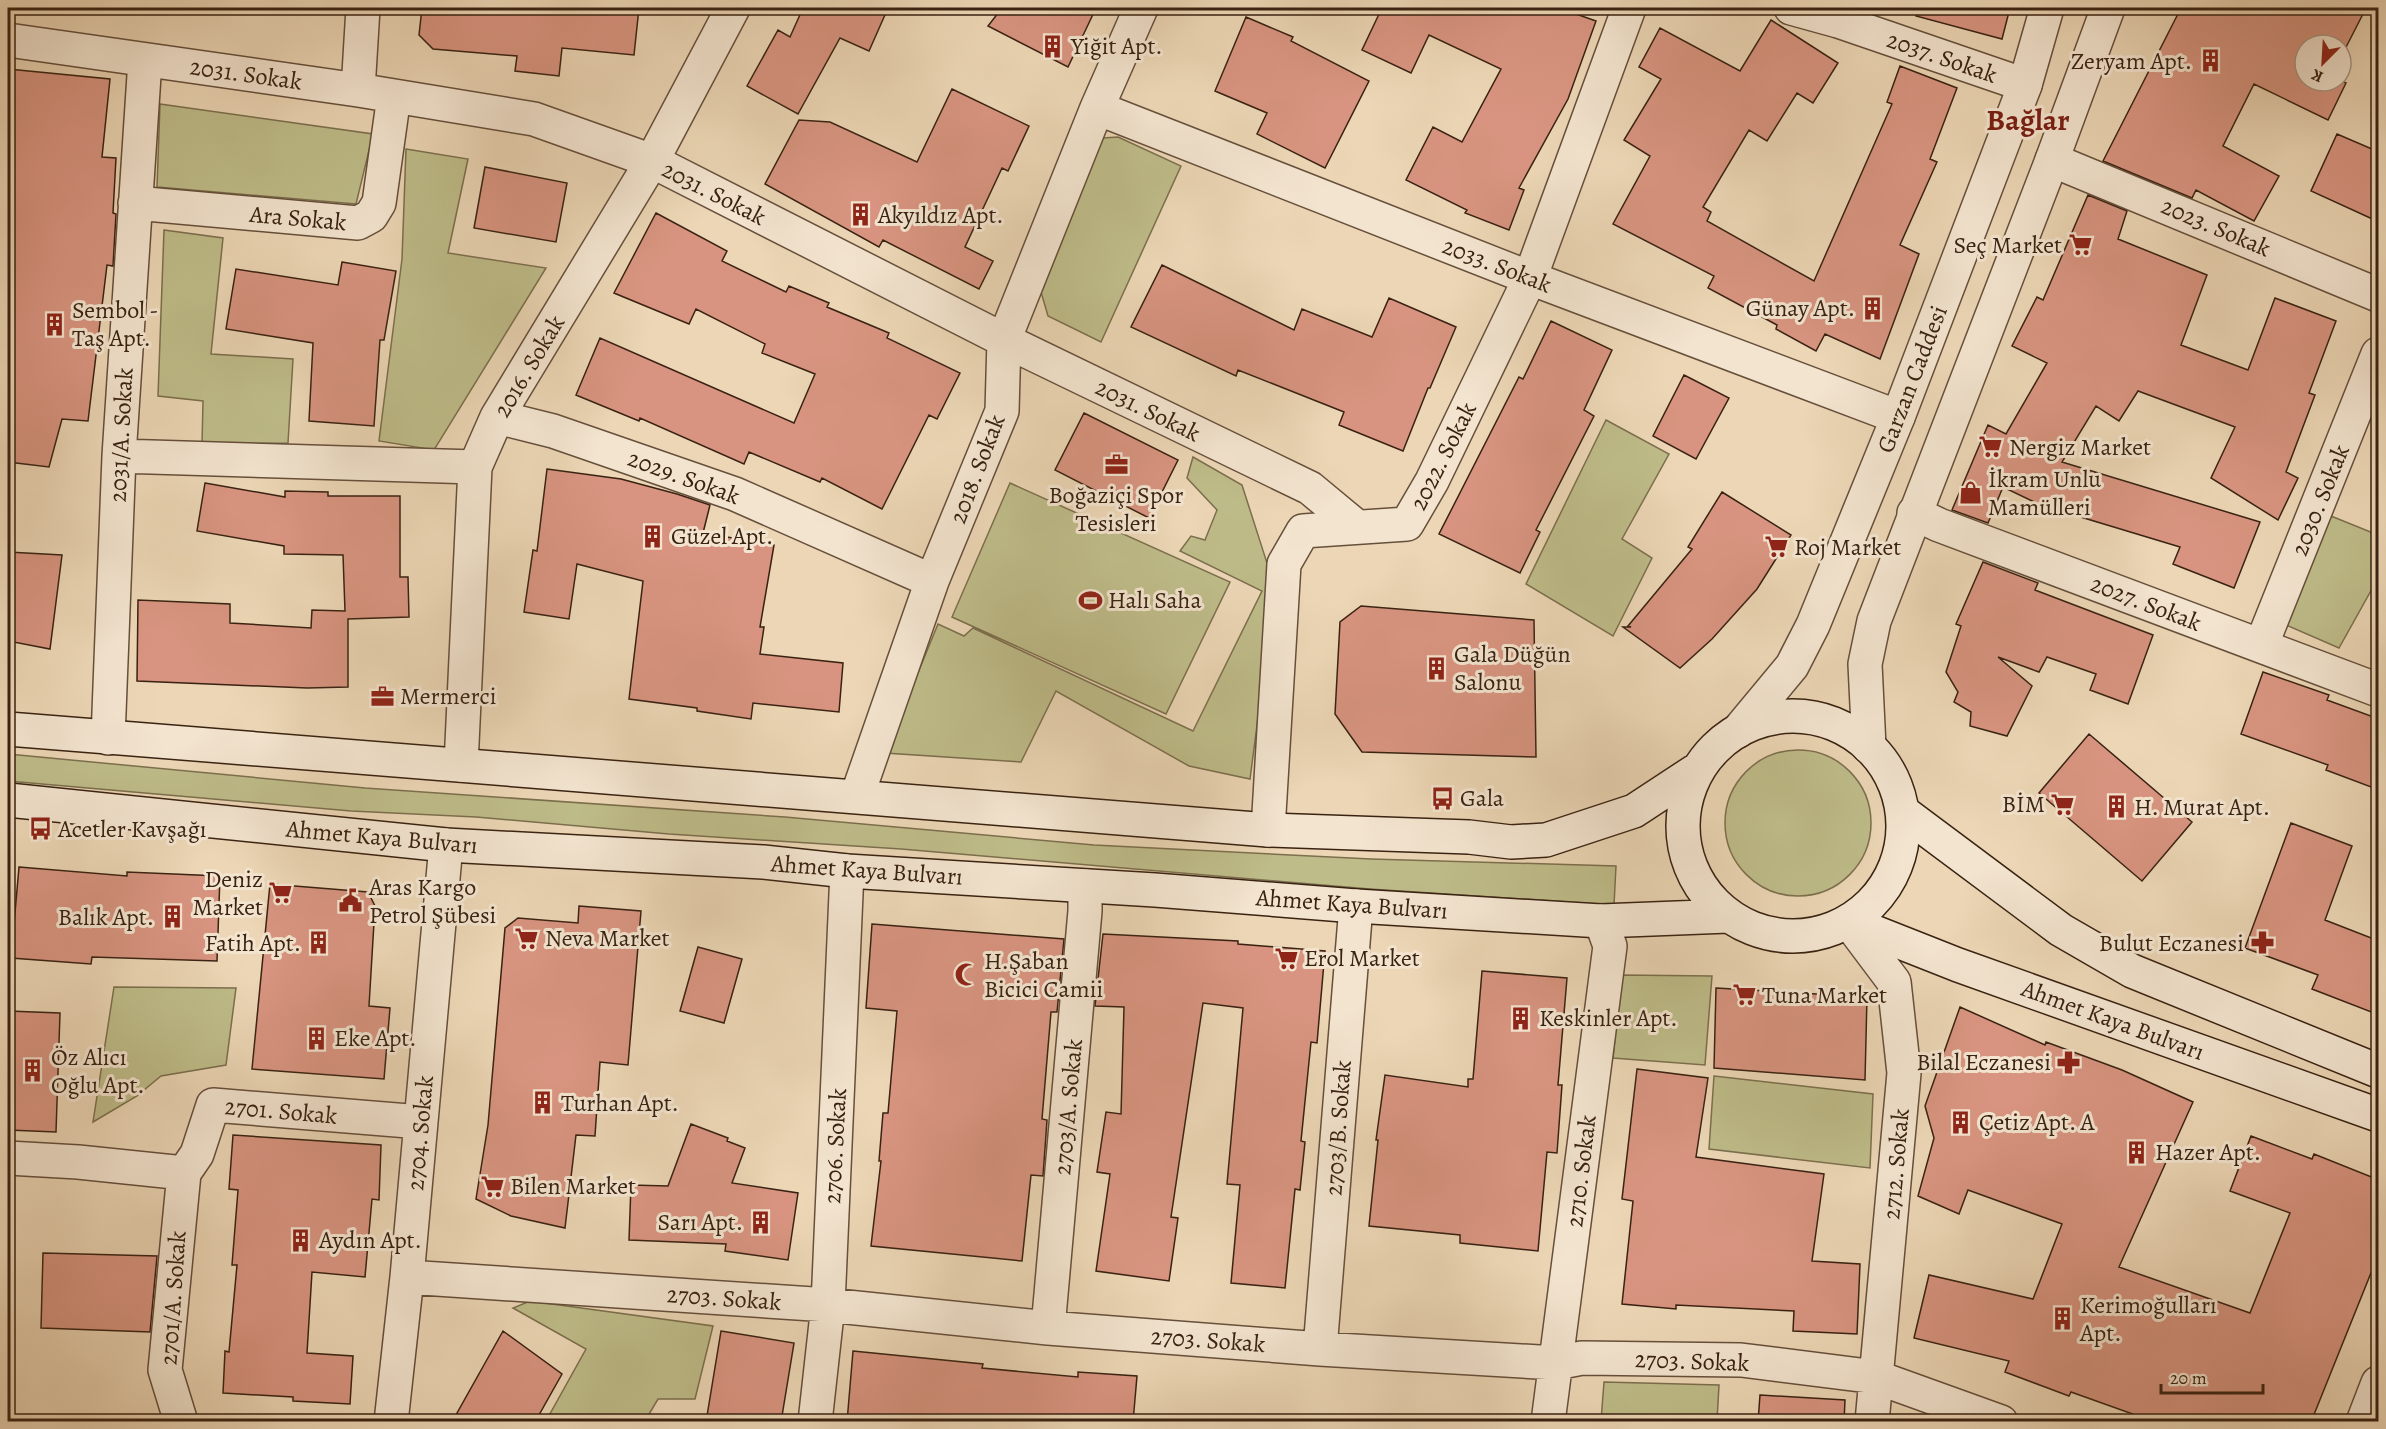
<svg xmlns="http://www.w3.org/2000/svg" width="2386" height="1429" font-family="Alegreya,serif">
  <rect width="100%" height="100%" fill="#ecd6b5"/>
  <filter id="stains"><feTurbulence type="fractalNoise" baseFrequency=".00333" numOctaves="4"/><feColorMatrix values="0 0 0 0 .2 0 0 0 0 .09 0 0 0 0 .02 0 0 0 .5 -.17"/></filter>
  <radialGradient id="worn" r=".72"><stop offset=".6" stop-color="#630" stop-opacity="0"/><stop offset="1" stop-color="#630" stop-opacity=".3"/></radialGradient>
  <path fill="#bebc89" stroke="#7c6f4e" stroke-width="1.5" d="M160 104 373 134 356 204 157 187Z
    M1118 137 1181 166 1101 342 1048 316 1041 292 1045 275 1103 138Z
    M406 149 468 159 448 253 546 268 434 450 379 441 402 259Z
    M164 230 223 238 211 354 293 359 288 443 202 444 203 401 158 396Z
    M1606 420 1669 454 1622 539 1652 558 1613 636 1526 584Z
    M1193 457 1242 485 1275 588 1250 779 1189 766 1056 691 1021 762 885 753 938 624 964 636 973 628 1193 731 1262 591 1180 551 1191 536 1205 540 1217 510 1187 478Z
    M1010 483 1230 582 1166 714 952 617Z
    M2326 514 2378 535V578L2339 648 2286 625Z
    M1725 823a73 73 0 1 1 146 0a73 73 0 1 1-146 0Z
    M8 754 365 788 785 817 1094 845 1371 859 1616 866 1614 905 1370 889 901 849 669 834 476 817 351 811 8 781Z
    M1621 975 1712 976 1705 1065 1613 1058Z
    M114 987 236 988 226 1065 161 1076 137 1096 93 1122Z
    M1714 1076 1873 1094 1870 1168 1709 1149Z
    M530 1301 713 1326 695 1399H658L645 1421H546L586 1349 513 1308Z
    M1604 1382 1719 1385 1717 1421H1601Z"/>
  <path fill="#d89480" stroke="#392212" stroke-width="1.5" d="M422 8H531L579 14 580 8H639L634 55 562 48 559 76 515 71 517 56 433 49 419 35Z
    M803 8H888L869 51 840 38 798 114 747 86 778 30 790 37Z
    M1002 8H1096L1068 67 988 26Z
    M1370 8H1559L1596 21 1568 99 1519 188 1524 190 1509 230 1465 213 1467 210 1406 180 1433 127 1462 142 1501 69 1429 35 1411 73 1362 50 1380 12Z
    M1917 8H2010L2002 39 1916 16Z
    M2181 8H2366L2341 57V45H2305V81H2341L2346 83 2328 120 2254 84 2223 146 2279 176 2254 221 2196 190 2192 198 2103 161Z
    M1246 17 1293 37 1291 41 1369 81 1325 168 1257 134 1267 113 1215 91Z
    M1771 20 1838 63 1813 103 1797 93 1767 141 1749 130 1703 207 1711 212 1707 221 1814 281 1892 104 1887 102 1900 66 1957 88 1930 159 1937 162 1900 245 1919 254 1880 359 1825 334 1816 351 1776 329 1777 325 1708 288 1714 276 1613 224 1650 156 1624 140 1661 79 1639 67 1660 28 1740 71Z
    M8 69 110 79 102 157 116 158 113 213 116 214 113 266 107 265 88 421 62 419 49 467 8 462Z
    M952 89 1029 126 1008 171 1002 168 965 247 993 261 979 289 883 240 879 247 765 184 799 120 830 122 917 162Z
    M2337 134 2379 152V222L2311 191Z
    M485 167 567 183 556 242 474 228Z
    M2088 195 2127 211 2118 239 2207 275 2181 345 2248 370 2275 298 2336 321 2309 393 2315 395 2286 472 2298 478 2278 520 2211 478 2235 427 2138 391 2119 421 2096 406 2062 462 2260 522 2234 588 2173 564 2180 547 2054 509 2053 511 2003 487 1988 523 1952 510 1988 425 2006 434 2047 363 2012 346 2037 297 2043 300Z
    M656 213 727 251 722 261 786 292 789 286 829 303 827 307 889 333 887 338 960 373 937 419 929 415 882 509 822 478 820 482 749 452 744 464 640 418 639 421 576 395 600 338 794 423 815 374 762 353 765 344 696 309 689 324 614 293Z
    M342 262 396 271 384 340H380L374 426 309 421 313 343 226 329 236 269 338 285Z
    M1162 265 1294 330 1302 309 1372 337 1389 298 1456 327 1430 388H1428L1403 451 1339 425 1344 412 1238 370 1236 376 1131 327Z
    M1551 321 1612 350 1584 410 1594 416 1536 530 1540 532 1520 573 1439 534 1519 377 1523 379Z
    M1684 375 1729 398 1696 459 1653 436Z
    M1084 413 1178 460 1149 518 1055 470Z
    M547 469 621 479 677 494 710 505 703 533 774 545 760 627H764L760 654 843 663 839 712 753 703 751 719 697 711V708L629 699 643 581 577 564 569 619 524 612 533 550 537 551Z
    M205 483 285 497V491L328 492V496H400V577H408L409 617 348 619V687L307 688 137 681 138 600 230 604V623L311 628 312 610 345 611 343 555 284 554V546L197 531Z
    M1722 492 1791 535 1757 589 1712 639 1680 668 1623 627H1631L1628 626 1692 549 1688 547Z
    M8 552 62 555 50 649 8 641Z
    M1983 562 2038 583 2035 590 2153 635 2128 704 2090 690 2096 674 2047 657 2039 672 1998 657 2032 686 2007 736 1970 726 1971 712 1954 702 1958 692 1946 672 1961 626 1956 624Z
    M1361 606 1534 620 1536 757 1362 752 1335 714 1340 622Z
    M2263 672 2329 695 2327 700 2379 719V790L2326 770 2328 765 2241 734Z
    M2089 734 2192 822 2142 881 2039 793Z
    M2291 823 2352 846 2325 920 2379 941V1015L2312 989 2318 975 2245 948Z
    M19 867 127 876V872L220 876 217 961 92 957 91 964 11 958Z
    M270 884 368 892 375 906 369 1006 390 1008 384 1079 252 1069Z
    M579 906 641 911 628 1065 600 1062 595 1136 576 1135 565 1228 511 1216 476 1199 488 1125 505 928 518 918 578 923Z
    M872 924 1064 939 1057 1012H1051L1042 1119 1047 1120 1043 1176 1031 1175 1022 1261 871 1246 881 1161H879L883 1113H888L897 1011 866 1008Z
    M1103 934 1238 941V944L1325 951 1317 1043 1311 1042 1301 1141 1305 1142 1300 1190 1295 1189 1285 1288 1231 1283 1240 1185 1227 1184 1243 1008 1203 1003 1171 1217 1178 1218 1169 1281 1096 1271 1110 1174 1097 1172 1106 1112 1121 1114 1124 1007 1095 1006Z
    M698 947 742 959 724 1023 680 1011Z
    M1482 971 1567 978 1558 1085H1562L1557 1153 1547 1152 1538 1251 1460 1243V1235L1369 1226 1378 1140H1376L1385 1075 1468 1087V1079H1473Z
    M1716 988 1867 997 1865 1080 1714 1068Z
    M1960 1007 2045 1045 2046 1042 2122 1070 2193 1102 2119 1267 2250 1313 2290 1213 2230 1191 2251 1136 2312 1159 2314 1154 2379 1180V1253L2311 1422H2155L2071 1392 2069 1396 2005 1372 2009 1361 1914 1338 1929 1275 2033 1299 2062 1224 1968 1190 1959 1214 1918 1196 1934 1138 1925 1106Z
    M8 1011 60 1013 56 1132 8 1130Z
    M1637 1069 1708 1078 1696 1157 1824 1174 1812 1261 1860 1264 1857 1334 1793 1331 1794 1311 1676 1305V1309L1622 1304 1633 1201 1622 1199Z
    M691 1124 728 1138 727 1141 745 1148 732 1183 798 1193 788 1260 725 1251 726 1244 629 1240 631 1185 668 1186Z
    M233 1135 381 1145 379 1200 372 1199 365 1277 312 1272 307 1353 353 1356 350 1404 293 1401V1397L223 1393 225 1351 229 1352 237 1265H232L238 1190 229 1189Z
    M43 1253 157 1256 150 1332 41 1328Z
    M503 1331 562 1374 535 1422H452Z
    M721 1331 794 1343 781 1422H706Z
    M853 1351 983 1364 982 1368 1078 1377V1372L1137 1376 1133 1422H847Z
    M1760 1395 1845 1400 1844 1422H1758Z"/>
  <g fill="none" stroke-linecap="round" stroke-linejoin="round">
    <defs>
      <path id="minor" d="M1791 8 1838 21 2025 85
        M8 40 358 90 534 119 652 161 1004 340 1310 488 1357 527
        M358 90 363 8
        M1097 108 1530 278 1898 417
        M2052 160 2378 295
        M135 203 358 223 371 216 379 203 394 96
        M497 417 553 431 735 494 932 581
        M119 456 475 467
        M1914 513 1939 525 2378 690
        M2261 646 2378 354
        M108 738 119 456 145 60
        M461 765 475 467 497 417 652 161 733 8
        M857 796 932 581 1002 411 1004 340 1097 108 1141 8
        M1268 830 1284 564 1303 531 1407 524 1432 481 1530 278 1629 8
        M1849 922 1894 982 1904 1073 1872 1422
        M8 1158 78 1162 184 1173 197 1154 213 1105 421 1122
        M407 1277 828 1305 1048 1328 1320 1349 1556 1363 1582 1358 1741 1360 1876 1377 2001 1422
        M1048 1328 1085 911V886
        M1320 1349 1356 906
        M181 1422 165 1370 184 1173
        M391 1422 407 1277 446 845
        M815 1422 828 1305 847 871
        M1548 1422 1610 946 1601 921
        M2363 1422 2378 1383"/>
      <path id="tertiary" d="M1738 731 1792 666 1813 625 1898 417 2025 85 2047 8
        M1869 747 1865 664 1874 621 2052 160 2108 8"/>
      <path id="secondary" d="M1683 826a110 110 0 1 1 220 0a110 110 0 1 1-220 0Z
        M8 729 1268 830 1469 837 1511 842 1546 840 1634 811 1698 769
        M8 800 446 845 763 862 847 871 1155 890 1356 906 1601 921 1728 916
        M1903 812 2061 930 2132 971 2378 1071
        M1849 922 1958 965 2378 1115"/>
    </defs>
    <use href="#minor" stroke="#664f3b" stroke-width="36"/>
    <use href="#tertiary" stroke="#664f3b" stroke-width="36"/>
    <use href="#secondary" stroke="#392212" stroke-width="36"/>
    <use href="#minor" stroke="#f3e4cf" stroke-width="33"/>
    <use href="#tertiary" stroke="#f3e4cf" stroke-width="33"/>
    <use href="#secondary" stroke="#f3e4cf" stroke-width="33"/>
  </g>
  <defs>
    <symbol id="building-bare" viewBox="-9 -9 18 18"><path d="M-4-6H4V6H1V3H-1V6H-4ZM-2.5-4.3h1.7v1.8h-1.7ZM.8-4.3h1.7v1.8H.8ZM-2.5-1h1.7V.8h-1.7ZM.8-1h1.7V.8H.8Z" fill="#8f2418" stroke="#f3e4cf" stroke-width="2.5" paint-order="stroke"/></symbol>
    <symbol id="supermarket-bare" viewBox="-9 -9 18 18"><path d="M-6-5.5h2.5l.6 2H6L4.5 2H-2.5L-4.4-4H-6ZM-1.5 3.2a1.3 1.3 0 1 0 .1 0ZM3 3.2a1.3 1.3 0 1 0 .1 0Z" fill="#8f2418" stroke="#f3e4cf" stroke-width="2.5" paint-order="stroke"/></symbol>
    <symbol id="office-bare" viewBox="-9 -9 18 18"><path d="M-6-3h4V-5.5h4V-3h4V5H-6ZM-1-4.5V-3h2v-1.5ZM-6 0V1H6V0Z" fill="#8f2418" stroke="#f3e4cf" stroke-width="2.5" paint-order="stroke"/></symbol>
    <symbol id="shop-bare" viewBox="-9 -9 18 18"><path d="M-5-2.5h2.3a2.7 3.5 0 0 1 5.4 0H5L5.5 6h-11ZM-1.5-2.5h3a1.5 2.3 0 0 0-3 0Z" fill="#8f2418" stroke="#f3e4cf" stroke-width="2.5" paint-order="stroke"/></symbol>
    <symbol id="stadium-bare" viewBox="-9 -9 18 18"><path d="M0-5a6.5 5 0 1 0 0 10a6.5 5 0 1 0 0-10ZM-3.5-1.8h7v3.6h-7Z" fill="#8f2418" stroke="#f3e4cf" stroke-width="2.5" paint-order="stroke"/></symbol>
    <symbol id="bus-bare" viewBox="-9 -9 18 18"><path d="M-5-6H5V4H4V6H2V4H-2V6H-4V4H-5ZM-3.5-4V0h7V-4ZM-3.5 1.2v1.5H-2V1.2ZM2 1.2v1.5H3.5V1.2Z" fill="#8f2418" stroke="#f3e4cf" stroke-width="2.5" paint-order="stroke"/></symbol>
    <symbol id="civic-bare" viewBox="-9 -9 18 18"><path d="M-.6-6.5H3V-4.5H.6V-3L4-1V1h2V6H-6V1h2V-1L-.6-3ZM-1.2 2.5V6h2.4V2.5Z" fill="#8f2418" stroke="#f3e4cf" stroke-width="2.5" paint-order="stroke"/></symbol>
    <symbol id="pharmacy-bare" viewBox="-9 -9 18 18"><path d="M-2-6h4v4h4v4h-4v4h-4v-4h-4v-4h4Z" fill="#8f2418" stroke="#f3e4cf" stroke-width="2.5" paint-order="stroke"/></symbol>
    <symbol id="mosque-bare" viewBox="-9 -9 18 18"><path d="M3.5-4.9A6 6 0 1 0 3.5 4.9A5 5 0 1 1 3.5-4.9Z" fill="#8f2418" stroke="#f3e4cf" stroke-width="2.5" paint-order="stroke"/></symbol>
  </defs>
  <g fill-rule="evenodd">
    <use href="#building-bare" x="1036" y="30" width="33" height="33"/>
    <use href="#building-bare" x="2194" y="44" width="33" height="33"/>
    <use href="#building-bare" x="844" y="198" width="33" height="33"/>
    <use href="#supermarket-bare" x="2064" y="228" width="33" height="33"/>
    <use href="#building-bare" x="1856" y="292" width="33" height="33"/>
    <use href="#building-bare" x="38" y="308" width="33" height="33"/>
    <use href="#supermarket-bare" x="1974" y="430" width="33" height="33"/>
    <use href="#office-bare" x="1100" y="448" width="33" height="33"/>
    <use href="#shop-bare" x="1954" y="476" width="33" height="33"/>
    <use href="#building-bare" x="636" y="520" width="33" height="33"/>
    <use href="#supermarket-bare" x="1760" y="530" width="33" height="33"/>
    <use href="#stadium-bare" x="1074" y="584" width="33" height="33"/>
    <use href="#building-bare" x="1420" y="652" width="33" height="33"/>
    <use href="#office-bare" x="366" y="680" width="33" height="33"/>
    <use href="#bus-bare" x="1426" y="782" width="33" height="33"/>
    <use href="#supermarket-bare" x="2046" y="788" width="33" height="33"/>
    <use href="#building-bare" x="2100" y="790" width="33" height="33"/>
    <use href="#bus-bare" x="24" y="812" width="33" height="33"/>
    <use href="#supermarket-bare" x="264" y="876" width="33" height="33"/>
    <use href="#civic-bare" x="334" y="884" width="33" height="33"/>
    <use href="#building-bare" x="156" y="900" width="33" height="33"/>
    <use href="#supermarket-bare" x="510" y="922" width="33" height="33"/>
    <use href="#building-bare" x="302" y="926" width="33" height="33"/>
    <use href="#pharmacy-bare" x="2246" y="926" width="33" height="33"/>
    <use href="#supermarket-bare" x="1270" y="942" width="33" height="33"/>
    <use href="#mosque-bare" x="950" y="958" width="33" height="33"/>
    <use href="#supermarket-bare" x="1728" y="978" width="33" height="33"/>
    <use href="#building-bare" x="1504" y="1002" width="33" height="33"/>
    <use href="#building-bare" x="300" y="1022" width="33" height="33"/>
    <use href="#pharmacy-bare" x="2052" y="1046" width="33" height="33"/>
    <use href="#building-bare" x="16" y="1054" width="33" height="33"/>
    <use href="#building-bare" x="526" y="1086" width="33" height="33"/>
    <use href="#building-bare" x="1944" y="1106" width="33" height="33"/>
    <use href="#building-bare" x="2120" y="1136" width="33" height="33"/>
    <use href="#supermarket-bare" x="476" y="1170" width="33" height="33"/>
    <use href="#building-bare" x="744" y="1206" width="33" height="33"/>
    <use href="#building-bare" x="284" y="1224" width="33" height="33"/>
    <use href="#building-bare" x="2046" y="1302" width="33" height="33"/>
  </g>
  <g text-anchor="middle" dominant-baseline="central" stroke-width="6" stroke-linejoin="round" paint-order="stroke">
    <g font-size="24" fill="#392212" stroke="#f3e4cf" text-anchor="start">
      <text x="1071" y="46">Yiğit Apt.</text>
      <text x="2192" y="61" text-anchor="end">Zeryam Apt.</text>
      <text x="878" y="215">Akyıldız Apt.</text>
      <text x="2062" y="245" text-anchor="end">Seç Market</text>
      <text x="1855" y="308" text-anchor="end">Günay Apt.</text>
      <text x="72" y="310">Sembol -<tspan x="72" dy="28">Taş Apt.</tspan></text>
      <text x="2009" y="447">Nergiz Market</text>
      <text x="1988" y="479">İkram Unlu<tspan x="1988" dy="28">Mamülleri</tspan></text>
      <text x="1116" y="495" text-anchor="middle">Boğaziçi Spor<tspan x="1116" dy="28">Tesisleri</tspan></text>
      <text x="671" y="536">Güzel Apt.</text>
      <text x="1794" y="547">Roj Market</text>
      <text x="1108" y="600">Halı Saha</text>
      <text x="1454" y="654">Gala Düğün<tspan x="1454" dy="28">Salonu</tspan></text>
      <text x="400" y="696">Mermerci</text>
      <text x="1460" y="798">Gala</text>
      <text x="2045" y="804" text-anchor="end">BİM</text>
      <text x="2134" y="807">H. Murat Apt.</text>
      <text x="58" y="829">Acetler Kavşağı</text>
      <text x="263" y="879" text-anchor="end">Deniz<tspan x="263" dy="28">Market</tspan></text>
      <text x="369" y="887">Aras Kargo<tspan x="369" dy="28">Petrol Şübesi</tspan></text>
      <text x="154" y="917" text-anchor="end">Balık Apt.</text>
      <text x="545" y="938">Neva Market</text>
      <text x="301" y="943" text-anchor="end">Fatih Apt.</text>
      <text x="2244" y="943" text-anchor="end">Bulut Eczanesi</text>
      <text x="1304" y="958">Erol Market</text>
      <text x="984" y="961">H.Şaban<tspan x="984" dy="28">Bicici Camii</tspan></text>
      <text x="1762" y="995">Tuna Market</text>
      <text x="1539" y="1018">Keskinler Apt.</text>
      <text x="334" y="1038">Eke Apt.</text>
      <text x="51" y="1057">Öz Alıcı<tspan x="51" dy="28">Oğlu Apt.</tspan></text>
      <text x="2051" y="1062" text-anchor="end">Bilal Eczanesi</text>
      <text x="561" y="1103">Turhan Apt.</text>
      <text x="1979" y="1122">Çetiz Apt. A</text>
      <text x="2155" y="1152">Hazer Apt.</text>
      <text x="510" y="1186">Bilen Market</text>
      <text x="743" y="1222" text-anchor="end">Sarı Apt.</text>
      <text x="319" y="1240">Aydın Apt.</text>
      <text x="2080" y="1305">Kerimoğulları<tspan x="2080" dy="28">Apt.</tspan></text>
    </g>
    <g font-size="24" fill="#392212" stroke="#f3e4cf">
      <text transform="translate(1942 57) rotate(19)">2037. Sokak</text>
      <text transform="translate(246 74) rotate(8)">2031. Sokak</text>
      <text transform="translate(714 193) rotate(27)">2031. Sokak</text>
      <text transform="translate(298 218) rotate(5)">Ara Sokak</text>
      <text transform="translate(2216 227) rotate(23)">2023. Sokak</text>
      <text transform="translate(1497 265) rotate(21)">2033. Sokak</text>
      <text transform="translate(529 366) rotate(-59)">2016. Sokak</text>
      <text transform="translate(1912 379) rotate(-69)">Garzan Caddesi</text>
      <text transform="translate(1148 410) rotate(26)">2031. Sokak</text>
      <text transform="translate(121 435) rotate(-87)">2031/A. Sokak</text>
      <text transform="translate(1443 456) rotate(-63)">2022. Sokak</text>
      <text transform="translate(977 469) rotate(-69)">2018. Sokak</text>
      <text transform="translate(684 477) rotate(20)">2029. Sokak</text>
      <text transform="translate(2320 500) rotate(-68)">2030. Sokak</text>
      <text transform="translate(2146 603) rotate(21)">2027. Sokak</text>
      <text transform="translate(382 837) rotate(5)">Ahmet Kaya Bulvarı</text>
      <text transform="translate(867 870) rotate(4)">Ahmet Kaya Bulvarı</text>
      <text transform="translate(1352 904) rotate(4)">Ahmet Kaya Bulvarı</text>
      <text transform="translate(2113 1020) rotate(20)">Ahmet Kaya Bulvarı</text>
      <text transform="translate(1068 1107) rotate(-85)">2703/A. Sokak</text>
      <text transform="translate(281 1111) rotate(5)">2701. Sokak</text>
      <text transform="translate(1338 1128) rotate(-86)">2703/B. Sokak</text>
      <text transform="translate(420 1133) rotate(-85)">2704. Sokak</text>
      <text transform="translate(835 1146) rotate(-87)">2706. Sokak</text>
      <text transform="translate(1896 1164) rotate(-85)">2712. Sokak</text>
      <text transform="translate(1581 1171) rotate(-83)">2710. Sokak</text>
      <text transform="translate(173 1298) rotate(-86)">2701/A. Sokak</text>
      <text transform="translate(724 1298) rotate(4)">2703. Sokak</text>
      <text transform="translate(1208 1340) rotate(4)">2703. Sokak</text>
      <text transform="translate(1692 1361) rotate(2)">2703. Sokak</text>
    </g>
    <g font-size="30" font-weight="bold" fill="#7a1f14" stroke="#f3e4cf">
      <text x="2028" y="120">Bağlar</text>
    </g>
  </g>
  <rect width="2386" height="1429" fill="none" stroke="#ecd6b5" stroke-width="30"/>
  <rect x="9" y="9" width="2368" height="1411" fill="none" stroke="#392212" stroke-width="3"/>
  <rect x="15" y="15" width="2356" height="1399" fill="none" stroke="#392212" stroke-width="1.5"/>
  <g transform="translate(2323 63) rotate(204)"><circle r="28" fill="#f3e4cf" stroke="#a99683" stroke-width="1.5"/>
  <path d="M0-4.5L10 22L0 15L-10 22Z" fill="#8f2418"/>
  <text y="-9" font-size="16" font-weight="bold" text-anchor="middle" fill="#392212">K</text>
  </g>
  <path d="M2161 1384v9h102v-9" fill="none" stroke="#392212" stroke-width="3"/>
  <text x="2170" y="1384" font-size="18" fill="#392212" stroke="#f3e4cf" stroke-width="4.5" paint-order="stroke">20 m</text>
  <rect width="100%" height="100%" filter="url(#stains)"/>
  <rect width="100%" height="100%" fill="url(#worn)"/>
</svg>
